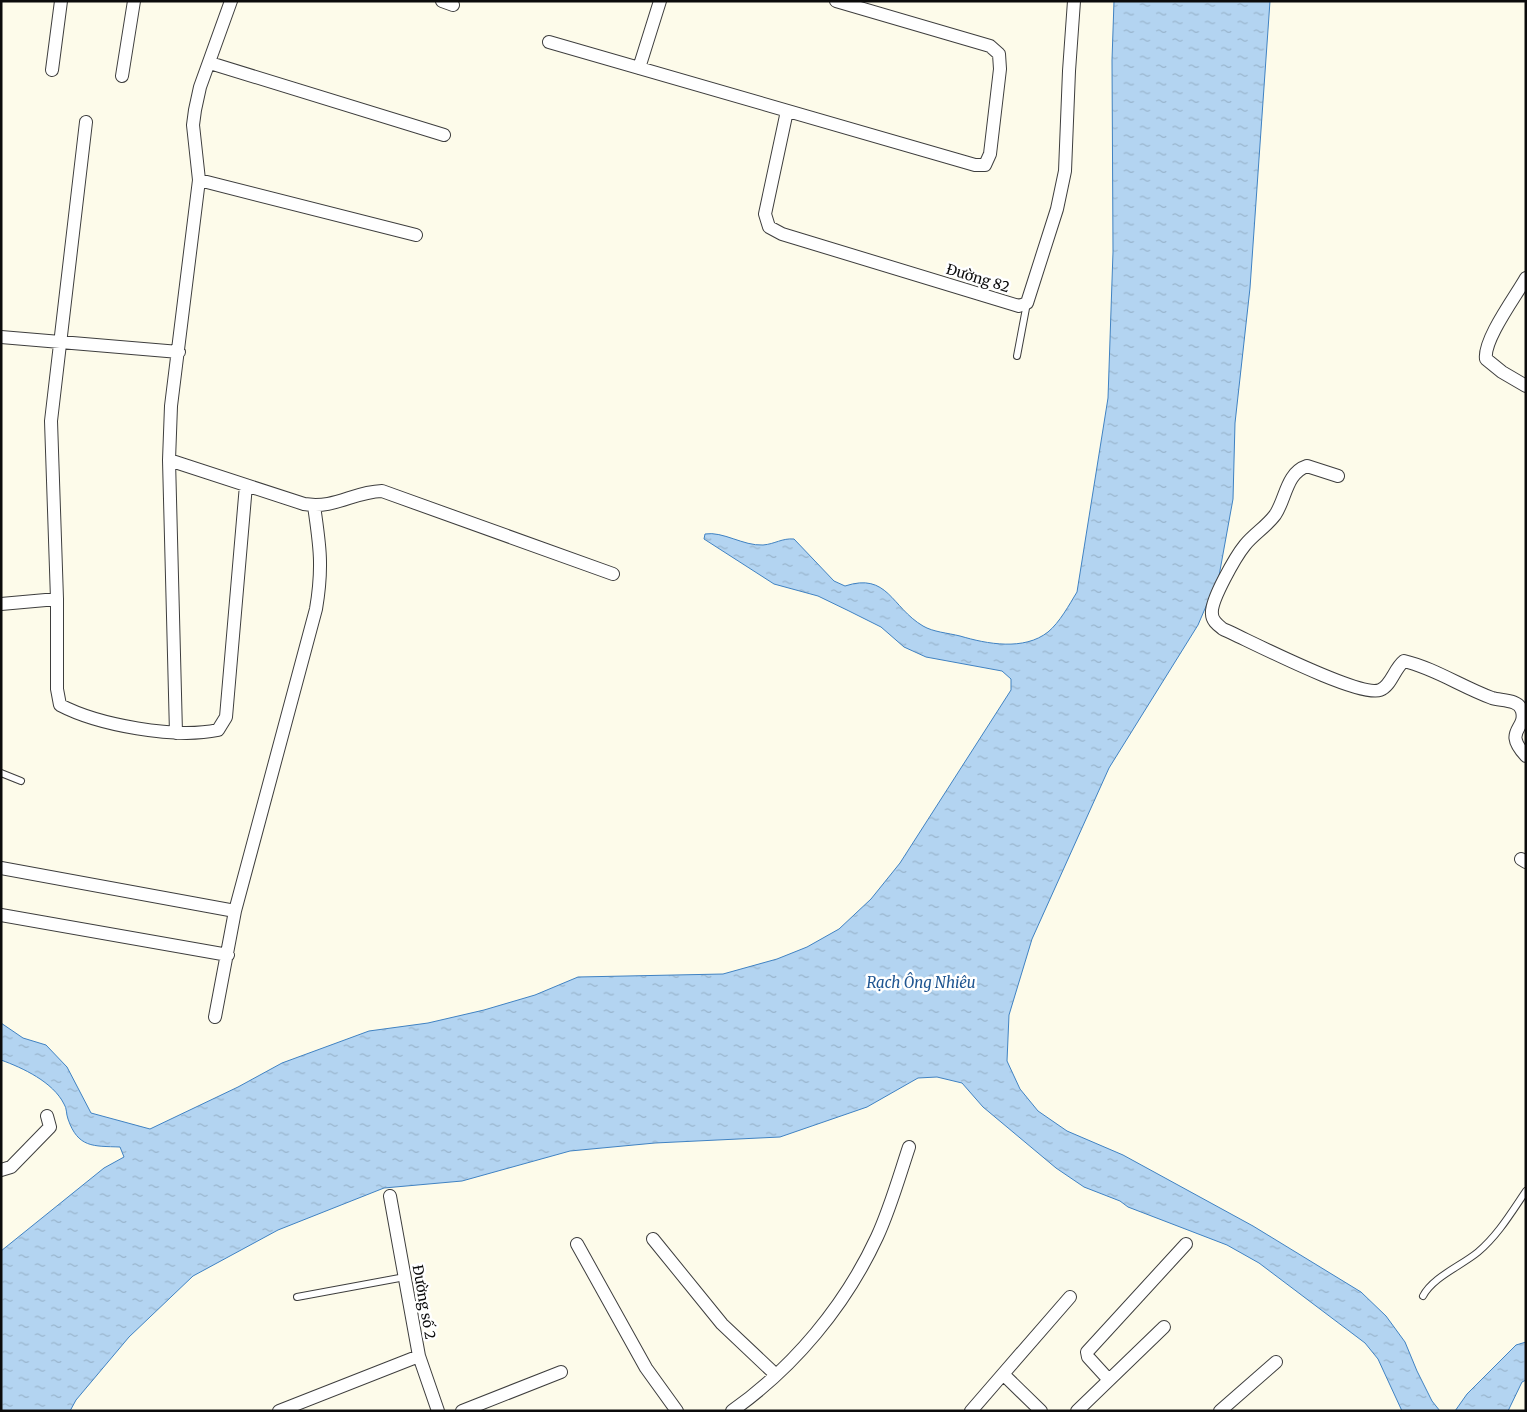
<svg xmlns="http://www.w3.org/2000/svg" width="1527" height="1412" font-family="Merriweather,serif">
  <defs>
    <pattern id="water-ripples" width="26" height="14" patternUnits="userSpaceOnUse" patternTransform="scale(1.25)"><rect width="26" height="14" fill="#b3d4f1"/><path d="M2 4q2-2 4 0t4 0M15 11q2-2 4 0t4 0" fill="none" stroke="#99b5cd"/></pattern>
  </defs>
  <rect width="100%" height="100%" fill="#fdfbea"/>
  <path fill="url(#water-ripples)" stroke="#4082c2" d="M1114 1H1270L1250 288 1235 423 1233 499 1219 576 1198 625 1109 768 1032 939 1009 1015 1007 1061 1020 1089 1038 1111 1067 1131 1123 1155 1253 1226 1361 1292 1386 1316 1405 1342 1417 1371 1432 1401 1440 1411H1402L1378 1359 1365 1343 1259 1263 1227 1245 1128 1207 1120 1201 1084 1187 1056 1168 983 1107 962 1083 937 1077 918 1078 867 1107 780 1137 655 1143 570 1151 462 1181 384 1188 278 1230 193 1276 129 1337 76 1400 70 1411H1V1251L104 1168 124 1157 120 1147C93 1146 78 1148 68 1119 66 1114 67 1108 64 1104 53 1082 23 1068 1 1060V1023L23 1038 46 1045 67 1067 91 1113 150 1129 238 1087 282 1063 369 1031 428 1023 484 1010 535 995 578 977 723 974 777 959 807 947 839 929 871 899 900 863 1011 690V679L1002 671 926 657 904 647 881 627 849 611 818 596 774 584 704 539 705 534C723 531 743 546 763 545 775 544 782 538 794 539L834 581 845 586C888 572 891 607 923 626 933 632 948 633 960 636 987 644 1024 651 1048 632 1060 622 1069 605 1077 592L1108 398 1113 252 1112 60Z
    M1526 1342V1380L1522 1382 1508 1411H1455L1467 1394 1516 1345Z"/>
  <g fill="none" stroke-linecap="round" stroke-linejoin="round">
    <defs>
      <path id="service" d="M1017 356 1027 303
        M1 773 21 781
        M1423 1296C1433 1277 1461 1266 1478 1252 1498 1235 1511 1213 1526 1191
        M297 1297 405 1277"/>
      <path id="minor" d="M442 1 453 5
        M549 42 975 165H985L990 154 1000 69 999 54 990 46 836 1
        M210 63 444 135
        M639 68 660 1
        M52 70 61 1
        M122 76 134 1
        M787 111 765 214 769 227 782 234 1019 306 1027 303 1057 209 1065 171 1069 71 1074 1
        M86 122 51 421 57 599V689L60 705C98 725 175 739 218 730L226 717 246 485
        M199 180 416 235
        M1526 278C1516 296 1483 340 1486 359L1502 372 1526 386
        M1 337 179 352
        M169 460 304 504C336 509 352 492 382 491L613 574
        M1338 476 1307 466C1286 473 1286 499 1275 515 1266 527 1254 534 1245 545 1236 556 1210 601 1212 614 1212 621 1218 625 1223 629 1248 640 1359 698 1380 690 1391 686 1394 669 1404 661 1434 668 1462 687 1492 698 1501 701 1519 699 1522 711 1527 730 1502 730 1526 756
        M1 604 57 599
        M176 733 169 460 171 406 199 180 193 125 195 110 200 87 231 1
        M1521 859 1526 862
        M1 868 235 911
        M1 915 228 955
        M215 1017 235 911 316 609C323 568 320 546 314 506
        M1 1170 11 1167 50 1127 47 1116
        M390 1196 419 1356 438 1411
        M653 1239 722 1324 776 1375
        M577 1244 646 1368 677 1411
        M1109 1380 1088 1357 1087 1352 1186 1244
        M279 1411 419 1356
        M462 1411 561 1372
        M732 1411C794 1367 845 1306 877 1237 890 1209 899 1177 909 1147
        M971 1411 1003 1374
        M1041 1411 1003 1374 1070 1297
        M1077 1411 1164 1327
        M1220 1411 1276 1362"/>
    </defs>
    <use href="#service" stroke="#3e3e3e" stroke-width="8"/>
    <use href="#minor" stroke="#3e3e3e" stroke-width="14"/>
    <use href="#service" stroke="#fff" stroke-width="6"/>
    <use href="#minor" stroke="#fff" stroke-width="12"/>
  </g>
  <g text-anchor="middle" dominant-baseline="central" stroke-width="5" stroke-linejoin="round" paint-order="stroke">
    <g font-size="14" fill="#0b0b0b" stroke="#fff">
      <text transform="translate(978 278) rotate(17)">Đường 82</text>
      <text transform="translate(424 1302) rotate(80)">Đường số 2</text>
    </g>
    <g font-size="15" font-style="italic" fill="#1f5591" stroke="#fff">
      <text x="921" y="982">Rạch Ông Nhiêu</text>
    </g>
  </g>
  <rect width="1527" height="1412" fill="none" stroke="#0b0b0b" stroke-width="5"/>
</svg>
